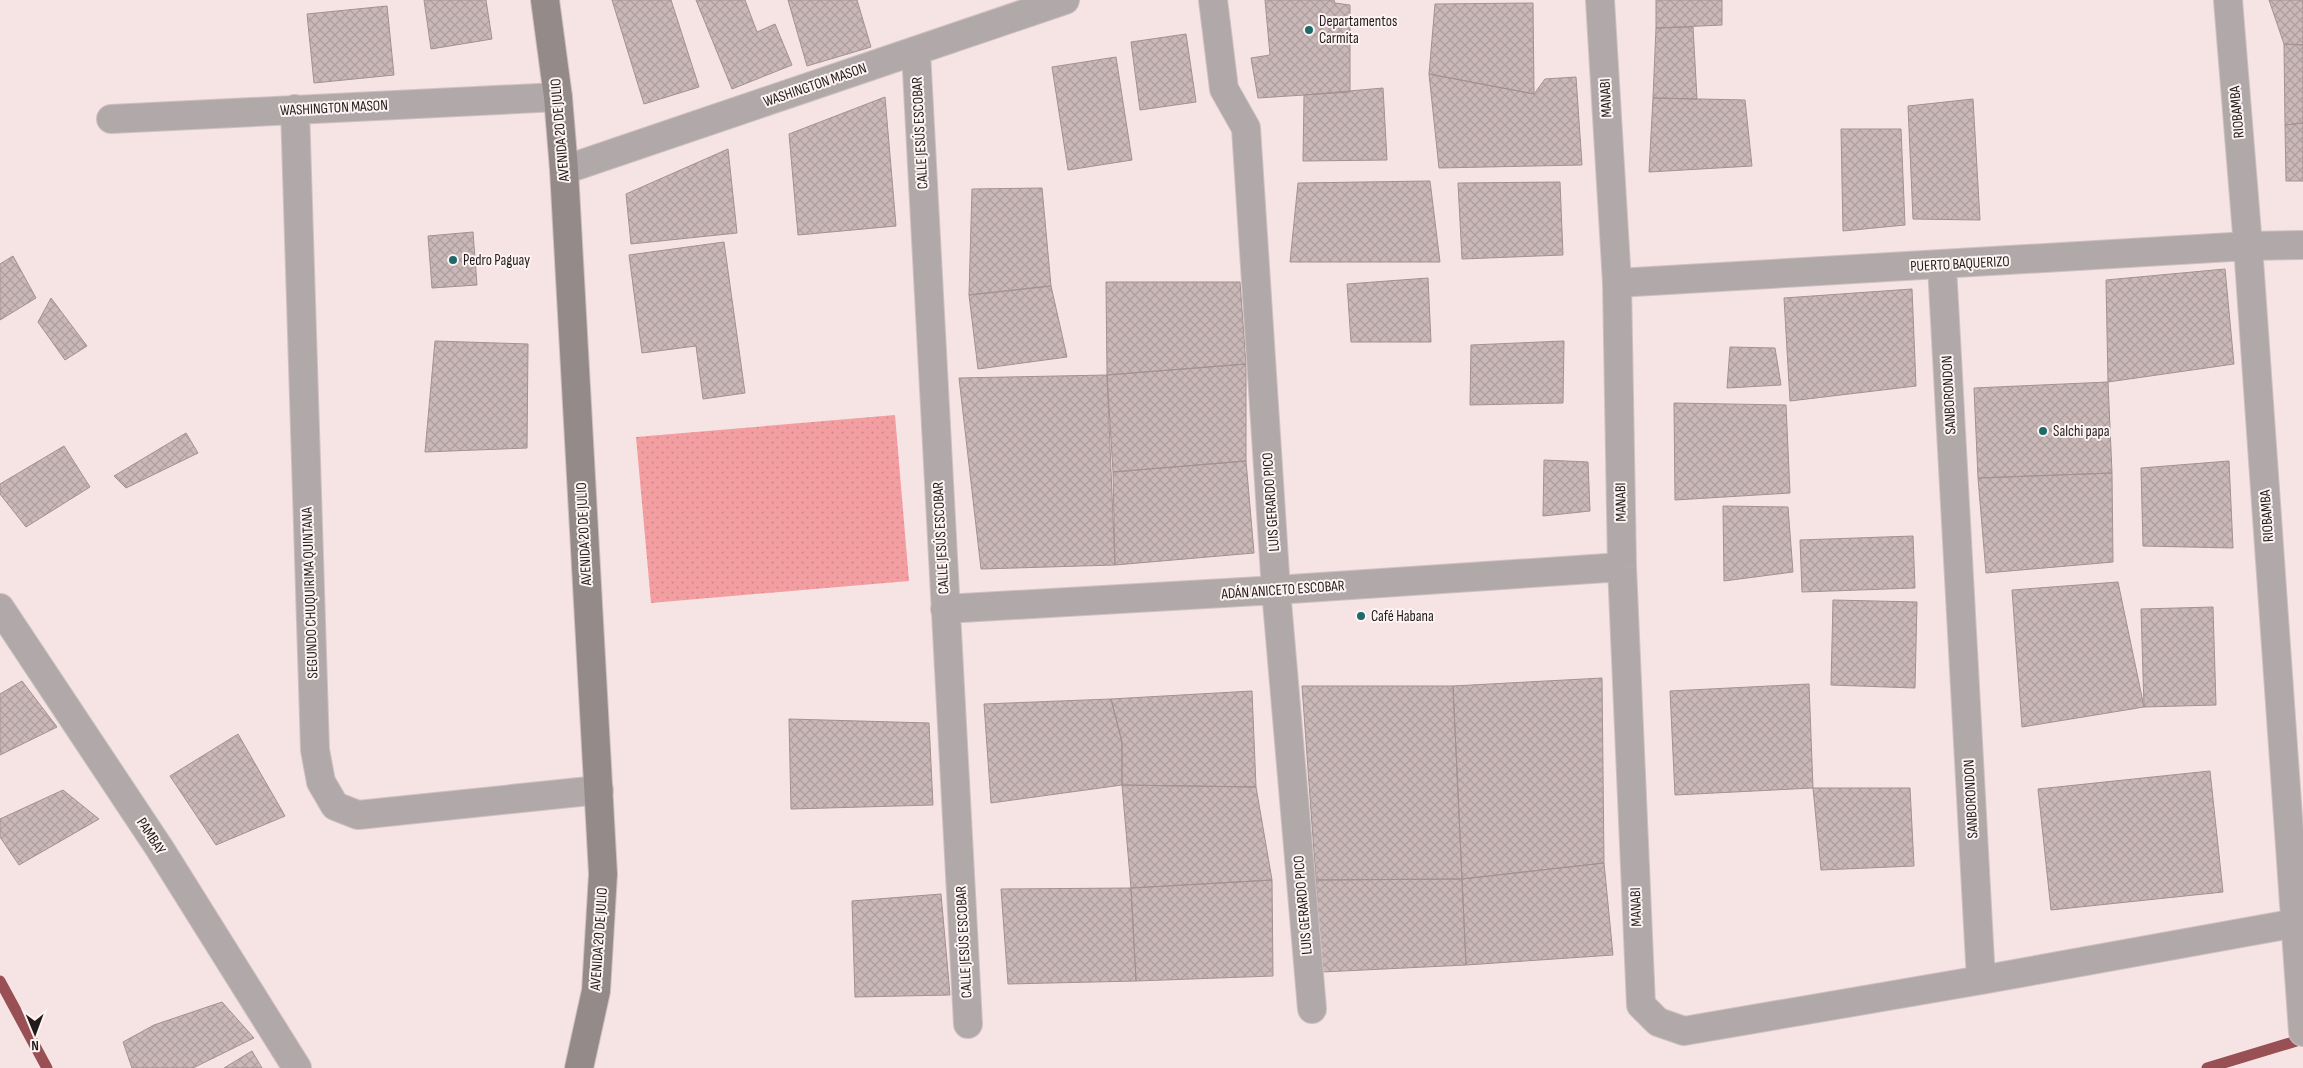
<svg xmlns="http://www.w3.org/2000/svg" width="2303" height="1068" font-family="'Sofia Sans Condensed',sans-serif">
  <defs>
    <pattern id="park-dots" width="8" height="8" patternUnits="userSpaceOnUse" patternTransform="scale(1.25)"><rect width="8" height="8" fill="#f39fa2"/><path d="M2 2h.1M6 6h.1" fill="none" stroke="#d0888b" stroke-width="1.8" stroke-linecap="round"/></pattern>
    <pattern id="building-cross-hatch" width="8" height="8" patternUnits="userSpaceOnUse" patternTransform="scale(1.25)"><rect width="8" height="8" fill="#cab8b8"/><path d="M0 0l8 8M0 8l8-8" fill="none" stroke="#ad9e9e"/></pattern>
  </defs>
  <rect width="100%" height="100%" fill="#f6e4e4"/>
  <path fill="url(#park-dots)" d="M895 415 909 581 651 603 636 437Z"/>
  <g fill="none" stroke-linecap="round" stroke-linejoin="round">
    <path stroke="#995055" stroke-width="11" d="M0 981 47 1068
      M2207 1068 2303 1039"/>
  </g>
  <path fill="url(#building-cross-hatch)" stroke="#a39192" d="M424 0H486L492 39 431 49Z
    M612 0H671L699 87 644 104Z
    M696 0H745L757 32 775 24 792 65 732 89Z
    M788 0H857L871 47 807 66Z
    M1265 0H1334L1335 3 1350 5V92L1258 98 1251 58 1270 55Z
    M1656 0H1722V25L1656 28Z
    M2269 0H2303V45L2284 44Z
    M1533 3 1534 94 1429 74 1435 4Z
    M387 6 394 75 314 83 307 14Z
    M1693 27 1697 99 1653 98 1656 28Z
    M1186 34 1196 102 1140 110 1131 42Z
    M2284 44 2303 45V123L2285 125Z
    M1116 57 1132 160 1068 170 1052 67Z
    M1429 74 1534 94 1545 79 1576 77 1582 165 1439 168Z
    M1383 88 1387 160 1303 161 1304 95Z
    M885 97 896 226 798 235 789 134Z
    M1653 98 1745 100 1752 166 1649 172Z
    M1973 99 1980 220 1913 219 1908 106Z
    M2303 123V181H2286L2285 125Z
    M1841 129H1901L1905 225 1843 231Z
    M728 149 737 233 631 244 626 194Z
    M1430 181 1440 262H1290L1298 183Z
    M1560 182 1563 255 1462 259 1458 183Z
    M1042 188 1051 286 969 295 972 189Z
    M473 232 477 285 432 288 428 236Z
    M724 242 745 393 703 399 696 346 642 353 629 255Z
    M13 256 36 298 0 320V264Z
    M2225 269 2234 364 2108 382 2106 280Z
    M1428 278 1431 342H1351L1347 284Z
    M1106 282H1240L1246 364 1107 375Z
    M1051 286 1067 357 978 369 969 295Z
    M1912 289 1916 386 1790 401 1784 298Z
    M51 298 87 346 65 360 38 322Z
    M435 341 528 344 527 448 425 452Z
    M1564 341 1563 403 1470 405 1471 345Z
    M1730 347 1775 348 1781 385 1727 388Z
    M1246 364V461L1113 472 1107 375Z
    M1107 375 1115 565 981 569 959 378Z
    M2108 382 2112 473 1978 478 1974 388Z
    M1674 403 1786 405 1790 493 1675 500Z
    M186 433 198 453 126 488 114 476Z
    M64 446 90 487 26 527 0 494V484Z
    M1544 460 1588 462 1590 511 1543 516Z
    M1246 461 1254 553 1115 565 1113 472Z
    M2229 461 2233 548 2143 546 2141 468Z
    M2112 473 2113 562 1986 573 1978 478Z
    M1723 506 1788 507 1793 572 1724 581Z
    M1913 536 1915 588 1802 592 1800 540Z
    M2118 582 2144 707 2022 727 2012 590Z
    M1833 600 1917 602 1915 688 1831 685Z
    M2213 607 2216 705 2144 707 2141 609Z
    M1602 678 1604 863 1462 879 1453 686Z
    M22 681 57 727 0 755V694Z
    M1809 684 1813 788 1675 795 1670 691Z
    M1302 686H1453L1462 879 1316 880Z
    M1252 691 1256 787 1122 785V742L1111 699Z
    M1111 699 1122 742V785L991 803 984 704Z
    M789 719 929 723 933 805 791 809Z
    M238 734 285 816 216 845 170 776Z
    M2210 771 2223 892 2051 910 2038 789Z
    M1122 785 1256 787 1272 880 1131 888Z
    M1813 788H1910L1914 866 1821 870Z
    M63 790 99 819 19 865 0 837V819Z
    M1604 863 1613 955 1466 965 1462 879Z
    M1462 879 1466 965 1322 972 1316 880Z
    M1272 880 1273 976 1136 981 1131 888Z
    M1131 888 1136 981 1008 984 1001 889Z
    M941 894 950 995 855 997 852 901Z
    M222 1002 254 1038 193 1068H132L123 1042 154 1025Z
    M252 1051 262 1068H224Z"/>
  <g fill="none" stroke-linecap="round" stroke-linejoin="round">
    <defs>
      <path id="street" d="M1213 0 1224 89 1246 128 1276 590 1312 1009
        M1600 0 1617 283 1622 567 1641 1005 1658 1022 1684 1031 1981 980 1942 266
        M2228 0 2248 246 2303 1032
        M916 52 968 1024
        M295 109 315 750 321 782 335 806 358 815 599 790
        M111 119 558 97
        M564 170 1065 0
        M1617 283 2248 246 2303 245
        M0 608 160 849 297 1068
        M945 609 1276 590 1622 567
        M1981 980 2296 923"/>
      <path id="secondary" d="M545 0 558 97 564 170 603 874 596 991 579 1068"/>
    </defs>
    <use href="#street" stroke="#d0c0c0" stroke-width="30"/>
    <use href="#secondary" stroke="#d0c0c0" stroke-width="30"/>
    <use href="#street" stroke="#b1a9a9" stroke-width="28"/>
    <use href="#secondary" stroke="#958a8a" stroke-width="28"/>
  </g>
  <g fill="#1d6a6b" stroke="#fef3f3" stroke-width="2">
    <circle cx="1309" cy="30" r="5"/>
    <circle cx="453" cy="260" r="5"/>
    <circle cx="2043" cy="431" r="5"/>
    <circle cx="1361" cy="616" r="5"/>
  </g>
  <g text-anchor="middle" dominant-baseline="central" stroke-width="4" stroke-linejoin="round" paint-order="stroke">
    <g font-size="15" fill="#211b1b" stroke="#fef3f3" text-anchor="start">
      <text x="1319" y="21">Departamentos<tspan x="1319" dy="17">Carmita</tspan></text>
      <text x="463" y="260">Pedro Paguay</text>
      <text x="2053" y="431">Salchi papa</text>
      <text x="1371" y="616">Café Habana</text>
    </g>
    <g font-size="15" fill="#211b1b" stroke="#fef3f3">
      <text transform="translate(815 85) rotate(-19)">WASHINGTON MASON</text>
      <text transform="translate(1606 98) rotate(-93)">MANABI</text>
      <text transform="translate(334 108) rotate(-3)">WASHINGTON MASON</text>
      <text transform="translate(2237 112) rotate(-95)">RIOBAMBA</text>
      <text transform="translate(560 130) rotate(-95)">AVENIDA 20 DE JULIO</text>
      <text transform="translate(920 133) rotate(-93)">CALLE JESÚS ESCOBAR</text>
      <text transform="translate(1960 264) rotate(-3)">PUERTO BAQUERIZO</text>
      <text transform="translate(1949 395) rotate(-93)">SANBORONDON</text>
      <text transform="translate(1271 502) rotate(-94)">LUIS GERARDO PICO</text>
      <text transform="translate(1621 502) rotate(-91)">MANABI</text>
      <text transform="translate(2267 516) rotate(-94)">RIOBAMBA</text>
      <text transform="translate(584 534) rotate(-93)">AVENIDA 20 DE JULIO</text>
      <text transform="translate(941 538) rotate(-93)">CALLE JESÚS ESCOBAR</text>
      <text transform="translate(1283 590) rotate(-4)">ADÁN ANICETO ESCOBAR</text>
      <text transform="translate(310 593) rotate(-92)">SEGUNDO CHUQUIRIMA QUINTANA</text>
      <text transform="translate(1971 799) rotate(-93)">SANBORONDON</text>
      <text transform="translate(151 836) rotate(57)">PAMBAY</text>
      <text transform="translate(1303 905) rotate(-95)">LUIS GERARDO PICO</text>
      <text transform="translate(1636 907) rotate(-92)">MANABI</text>
      <text transform="translate(599 939) rotate(-86)">AVENIDA 20 DE JULIO</text>
      <text transform="translate(964 942) rotate(-93)">CALLE JESÚS ESCOBAR</text>
    </g>
  </g>
  <g transform="translate(35 1033) rotate(179)" stroke="#fef3f3" stroke-width="4" paint-order="stroke">
  <path d="M0-4L9 19L0 12L-9 19Z" fill="#211b1b"/>
  <text y="-8" font-size="14" font-weight="bold" text-anchor="middle" fill="#211b1b">N</text>
  </g>
</svg>
